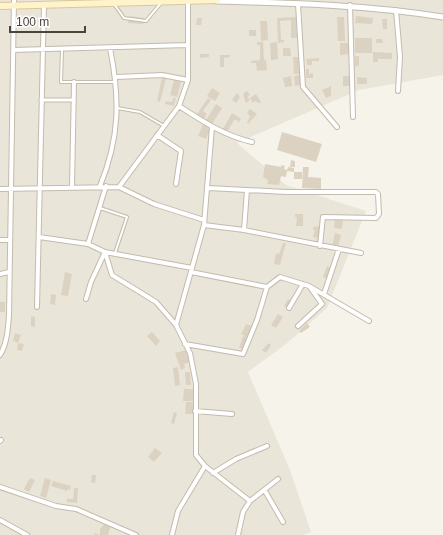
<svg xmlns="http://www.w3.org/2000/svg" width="443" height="535" font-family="Arial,sans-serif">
  <rect width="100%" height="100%" fill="#f6f3eb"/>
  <path fill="#eae5d9" d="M0 0H443V75L359 90 237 143 286 185 366 211 327 308 286 344 248 372 290 470 311 532 303 535H0Z"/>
  <path fill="#dcd2c2" d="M129 16 144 18 143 24 128 23Z
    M356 16 373 18 372 24 355 23Z
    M296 17 297 38H291V20L280 21 281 40H284V42L278 43 277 18Z
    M337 17H344L345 41H338Z
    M197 18H202L201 25H196Z
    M382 19H387V29H383Z
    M260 21H267L268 40 261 41Z
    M249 30H256V36H249Z
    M355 38H372V53H355Z
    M376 39H382L383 43H376Z
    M257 42H263L264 60H266L267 70 257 71 256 63H251V61L260 60V45H257Z
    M277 42 278 59 271 60 270 43Z
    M340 43H349V54L340 55Z
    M283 48H290L291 56H283Z
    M373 52 392 53V59H378V62H373Z
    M200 54H209V57L200 58Z
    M220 55H230V57L224 58V67H220Z
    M355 56H359V66H355Z
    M293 57H299L300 74H294Z
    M319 58V61H312V65H307L306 59Z
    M306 69H309V74L313 73V78H306Z
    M300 75 301 85 295 86 294 76Z
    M291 76 292 86 285 87 283 78Z
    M343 76H350L351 86H343Z
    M357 77 367 78V84H357Z
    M162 78H166L160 102 157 101Z
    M174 80 181 82 177 97 170 95Z
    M331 86V96L326 98 322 90Z
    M212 88 220 93 215 101 207 96Z
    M247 91 250 95 247 97 250 100 246 103 243 94Z
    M237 93 240 97 236 103 232 100Z
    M256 94 261 102 259 103 255 101 253 103 250 98Z
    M173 98H176L174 106 165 104 166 101 172 102Z
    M208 98 211 100 203 111 207 114 204 119 197 114Z
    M216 104 222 108 212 124 206 120Z
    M250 109 257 114 248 124 247 123 250 116 247 113Z
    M232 113 241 119 238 123 237 120H234L227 132 223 129Z
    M203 124 211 127 206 139 198 136Z
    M282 132 322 144 316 162 277 150Z
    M291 160 295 161V167H290Z
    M265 164 281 167V165L285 166 284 169 287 170 288 167 294 168V172L287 171 286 177 281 176 279 185 267 184 268 180 263 177Z
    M303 167H309L308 177 321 178V189L302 188Z
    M294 172H302V179H294Z
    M295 214H303V226H296L297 217H295Z
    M335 219 343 220 342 229 334 228Z
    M321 226 318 243H316L317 238 313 237 315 230H313V227Z
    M335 233 341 235 338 247 332 246Z
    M283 243H286L280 265 274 264 276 253 279 254Z
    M327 266 331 268 327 279 323 277Z
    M65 272 72 274 68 296 61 295Z
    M51 294 56 295 55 305 50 304Z
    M288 299 292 301 287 308 284 306Z
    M0 302H5V312H0Z
    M278 314 283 317 276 328 271 325Z
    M31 316 35 317V327L31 326Z
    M307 323 310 327 301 333 299 331Z
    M246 324 252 326 247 337 241 334Z
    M152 332 160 341 156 346 147 336Z
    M15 333 21 335 18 343 13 341Z
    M243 336 247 337 243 349 239 348Z
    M18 343 24 344 22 351 17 350Z
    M269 343 271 345 266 353 262 350Z
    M186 350 190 362 184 364 185 368 181 370 175 353Z
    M178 367 180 385 175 386 173 368Z
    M185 372H190L191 385H186Z
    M184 389H193V401H183Z
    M186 402H193V414H185Z
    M174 412 177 413 174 424 171 423Z
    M155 448 162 453 154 462 148 457Z
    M92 475H96L95 483 91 482Z
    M30 478 35 480 29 492 24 489Z
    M45 478 51 480 46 498 40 496Z
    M53 481 71 486 70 490 67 489V491L51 486Z
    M74 488H78L77 503 67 502V499H73Z
    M105 523 111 525 108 535H94L95 533 100 535V529Z"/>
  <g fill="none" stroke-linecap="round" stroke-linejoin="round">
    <defs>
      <path id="service" d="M114 4 124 18 146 21 161 3
        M62 49 61 82H115
        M117 108 140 112 164 126
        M100 208 127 217 115 253"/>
      <path id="pedestrian" d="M41 100H73"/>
      <path id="minor" d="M298 4 303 87 337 127
        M350 5 353 117
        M396 10 400 57 398 91
        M13 50 188 45
        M116 77 162 75 188 80
        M179 106C202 121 225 136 252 142
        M157 135 181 151 176 184
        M100 186C120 137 120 99 110 48
        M72 187 74 82
        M119 187 179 106 188 80V0
        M208 188 286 192H376L378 194 379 214 376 218 323 217 320 246
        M0 189 119 187 154 204 204 220
        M204 225 244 230 361 253
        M244 230 247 190
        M39 237 88 244 105 252 112 275 156 302 176 325 190 353 196 384V455L205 466 250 501
        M0 240H10
        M88 244 106 186
        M191 272 267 287 280 277 309 286 369 321
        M0 274 9 272
        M324 294 339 249
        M86 299 91 282 105 252 192 268
        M37 307 44 5
        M289 308 303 284
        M176 325 204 225 212 127
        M298 326 322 304 310 287
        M185 344 243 354 257 320 267 287
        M0 355C7 344 8 329 9 315L14 0
        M195 411 232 414
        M0 441 1 440
        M213 473 236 459 267 446
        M0 487 56 506 76 509 136 535
        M265 491 283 522
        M0 520 27 535
        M172 535 178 511 205 466
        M238 535 243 512 250 501 278 479"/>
      <path id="tertiary" d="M216 1C292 3 367 5 443 17"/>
      <path id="secondary" d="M0 6 217 0"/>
    </defs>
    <use href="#service" stroke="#c3bbac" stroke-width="4"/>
    <use href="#pedestrian" stroke="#c3bbac" stroke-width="5"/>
    <use href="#minor" stroke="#c3bbac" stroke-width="6"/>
    <use href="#tertiary" stroke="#c3bbac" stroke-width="7"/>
    <use href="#secondary" stroke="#d9c898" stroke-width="8"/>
    <use href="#service" stroke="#fff" stroke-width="2"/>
    <use href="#pedestrian" stroke="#fff" stroke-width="3"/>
    <use href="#minor" stroke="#fff" stroke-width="4"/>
    <use href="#tertiary" stroke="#fff" stroke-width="5"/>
    <use href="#secondary" stroke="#fff3cc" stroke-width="6"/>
  </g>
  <path d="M10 26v6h75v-6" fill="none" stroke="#4b4438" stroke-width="2"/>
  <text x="16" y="26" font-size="12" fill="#4b4438" stroke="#ffffff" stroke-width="3" paint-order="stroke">100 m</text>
</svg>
